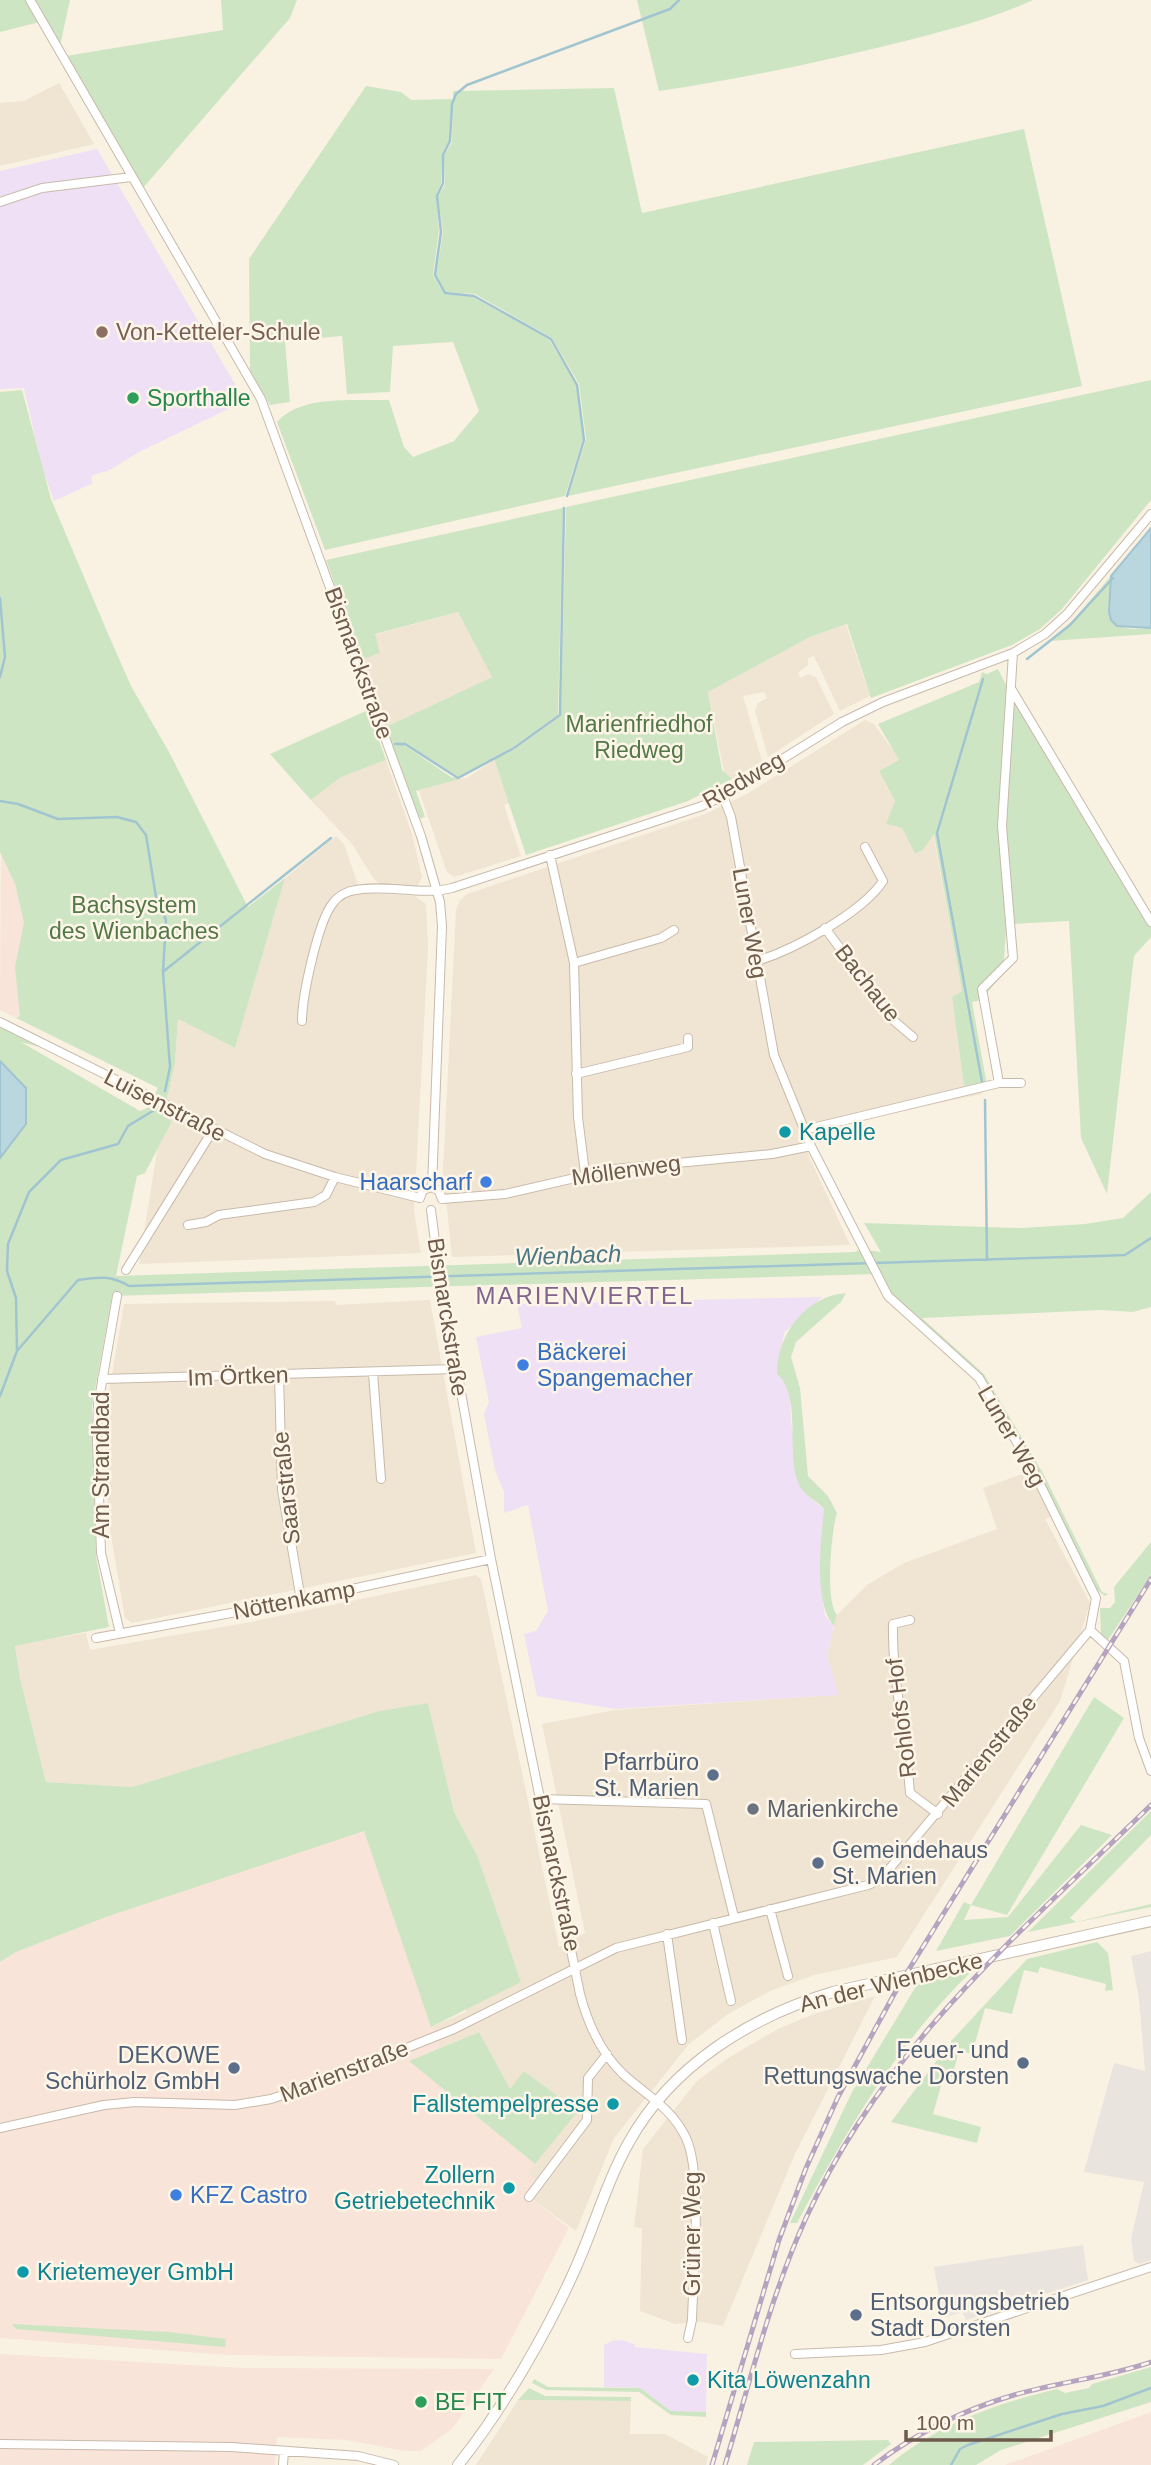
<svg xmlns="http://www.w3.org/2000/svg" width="1151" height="2465" font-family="Helvetica,sans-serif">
  <rect width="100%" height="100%" fill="#f9f2e3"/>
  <path fill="#f0e4d2" d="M59 83 94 144 0 166V103L24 101Z
    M458 612 492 677 388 726 364 659 380 653 374 635Z
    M846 625 870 696 840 711 814 656 808 658V665L798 673 801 678 808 674 816 677 834 714 768 757 755 711 758 703 767 698 764 692 743 696 762 761 732 779 725 776 708 692 810 637Z
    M865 720 874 724 900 760 879 771 895 801 902 828 915 854 923 850 933 833 962 991 952 997 964 1086 979 1083 982 1094 811 1131 800 1137 850 1245 452 1257 443 1171 456 910 460 900 467 894 705 814 747 794Z
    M386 760 412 834 422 877 417 887 383 886 374 879 352 844 311 800 341 777Z
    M494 760 509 803 504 805 521 856 454 877 447 872 419 791 452 779 467 778Z
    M336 836 344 844 358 885 367 893 415 896 426 904 428 948 414 1211 421 1253 139 1264 162 1120 175 1063 178 1019 235 1048 285 878Z
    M430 1300 476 1553 132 1623 125 1618 108 1518 105 1415 124 1304 335 1301 336 1305Z
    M1028 1472 1051 1517 1045 1519 1090 1603 1060 1701 897 1957 814 1975 770 1991 728 2014 689 2044 614 2138 576 2231 525 2194 527 2173 577 2111 524 2071 510 2090 479 2032 440 2048 431 2027 466 2012 477 1855 454 1812 428 1703 379 1711 132 1787 46 1782 20 1678 15 1645 86 1633 90 1650 251 1622 476 1575 481 1579 559 1947 585 1933 542 1724 615 1710 838 1695 827 1655 837 1615 867 1585 904 1563 997 1529 983 1488Z
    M875 1996 795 2154 723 2326 702 2322 675 2324 640 2311 642 2228 634 2227 643 2149 697 2081 728 2058 778 2029 814 2014Z
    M518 2400 631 2401 630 2434H665L708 2457 706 2465H476Z"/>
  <path fill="#f8e4d8" d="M1 851 15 884 27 937 26 991 20 1016 16 1018 0 1010Z
    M365 1830 440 2048 410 2061 535 2164 528 2173 536 2180 525 2194 569 2228 501 2359 228 2355 0 2338V1962L16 1952 106 1917Z
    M0 2354 242 2368 494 2369 452 2429 421 2451H404L347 2440 277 2437 275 2465H0Z
    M1151 2412V2465H1005L1033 2455Z"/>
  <path fill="#e9e4dd" d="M1151 1951V2260L1140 2264 1134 2261 1131 2239 1144 2182 1084 2172 1114 2063 1145 2071 1139 1999 1131 1956Z
    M1083 2245 1088 2280 966 2320 962 2312 943 2318 934 2267Z"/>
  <path fill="#efe0f5" d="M97 149 245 401 139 452 110 470 93 475 91 478 93 483 54 501 41 464 24 388 0 389V171Z
    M822 1297 784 1333 777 1374 790 1390 791 1421 799 1481 804 1493 824 1509 821 1585 825 1616 834 1626 827 1655 839 1695 615 1709 537 1696 524 1634 536 1631 548 1611 528 1505 504 1513V1492L495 1470 484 1414 489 1402 476 1337 522 1328 517 1304Z
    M622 2340 634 2344 635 2347 707 2354 706 2412 671 2411 640 2388 604 2387V2345L612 2341Z"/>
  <path fill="#cee5c3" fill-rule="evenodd" d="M0 0H70L60 46 44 21 0 32Z
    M221 0H297L290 18 143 188 66 56 223 30Z
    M637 0H1033C985 22 936 33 885 46 810 64 735 80 659 91Z
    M366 86 401 92 411 100 452 99 449 141 442 155 441 183 436 196 439 231 433 275 444 294 473 297 549 339 576 384 583 439 565 496 325 550 277 422C301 394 355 401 389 400L404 447 413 457 454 441 479 411 453 342 393 346 390 392 347 394 342 336 285 341 290 402 270 405 250 371 249 259Z
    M614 88 642 213 1024 129 1082 386 568 496 586 439 579 384 552 338 475 294 445 292 436 276 443 232 438 197 445 184 444 156 452 142 453 91Z
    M1151 380V500L1062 609 1040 629 1012 645 871 698 847 624 810 637 708 692 722 770 732 779 688 801 526 855 494 759 515 749 561 716 566 507Z
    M22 390 51 499 109 636 131 686 169 752 248 907 285 878 235 1048 178 1019 175 1063 163 1116 172 1121 145 1173 137 1176 116 1276 855 1252 860 1249 881 1252 864 1223 1021 1228 1085 1224 1123 1218 1151 1192V1307L1133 1312 1102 1310 922 1318 984 1374 1044 1475 1102 1592 1108 1594 1105 1596 1097 1590 1050 1494 985 1378 894 1298 878 1274 112 1296 92 1407 96 1556 109 1627 15 1646 20 1678 46 1782 132 1787 379 1711 428 1703 454 1812 477 1855 521 1982 431 2027 364 1831 106 1917 16 1952 0 1962V1158L26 1124 0 1061V1026L39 1047 21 1042 140 1111 147 1108 158 1088 16 1018 20 1016 15 967 24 923 15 884 0 852V392Z
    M563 508 558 715 513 747 459 777 406 744H395L404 745 451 777 459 779 416 791 425 817 419 819 326 560ZM458 612 492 677 388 726 364 659 380 653 375 634Z
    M1111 576V620C1123 631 1136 629 1151 628V634L1050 641 1073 620Z
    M998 669 1009 691 999 826 1006 930 1003 974 981 1000 972 1002 986 1080V1089L981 1090 979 1083 964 1086 952 997 962 991 934 834 923 850 915 854 902 828 886 824 895 801 879 771 899 760 878 724 979 682 982 672 987 674Z
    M1015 701 1146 923 1151 925V937L1134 956 1107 1194 1081 1138 1069 921 1012 924 1005 826Z
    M368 710 386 760 341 777 311 800 270 754Z
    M846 1293 841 1302 796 1342 791 1357 800 1388 808 1476 828 1496 837 1513C831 1532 825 1602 837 1615L834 1626C813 1602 821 1540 824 1509 819 1502 808 1498 803 1491 782 1462 805 1399 777 1374 777 1335 805 1296 846 1293Z
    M1151 1542V1575L1108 1640 1101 1636 1100 1608H1110L1115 1602 1114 1587Z
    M1094 1697 1124 1718 1007 1915 971 1905 964 1920 1008 1917 1081 1825 1112 1835 1010 1936 936 1951 964 1902 971 1905Z
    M1151 1811V1835L1070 1918 1076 1922 1151 1904V1907L1028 1932Z
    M1097 1942 1108 1953 1113 1990 1105 1991 1106 1984 1040 1967 1038 1973 1024 1970 1012 2014 985 2008 972 2054 959 2051 952 2077 944 2075 933 2114 981 2127 977 2143 891 2122 952 2040 1027 1959Z
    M972 1971C897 2043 846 2132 797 2223H790L851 2094 918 1983Z
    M479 2032 510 2089 524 2071 578 2111 535 2164 409 2061Z
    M12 2324 169 2332 226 2339 225 2347 16 2329Z
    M1151 2367V2402L1001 2450 976 2465H889C939 2424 994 2404 1057 2389L1065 2393 1089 2388 1092 2384Z
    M534 2379 548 2387 640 2388 671 2411 706 2412V2417L671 2415 639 2392 546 2390 532 2383Z
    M529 2388 545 2396 631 2397V2401L518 2400Z
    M888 2440 891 2444 863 2465H747L754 2442Z"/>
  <path fill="#bad7e0" stroke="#a1c5d0" stroke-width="2" d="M1151 528V628L1117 626 1111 620 1109 612 1111 576Z
    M0 1061 26 1088V1124L0 1158Z"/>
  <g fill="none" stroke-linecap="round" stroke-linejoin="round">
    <path stroke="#a1c5d0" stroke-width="2.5" d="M567 496 584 440 577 385 551 339 474 296 445 293 435 275 441 232 437 196 443 183V155L450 141 452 104 456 94 467 85 670 9 679 0
      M0 598 5 657 0 677
      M1027 659 1070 625 1113 578
      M395 744H405L458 778 514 748 560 715 564 508
      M0 801 18 804 58 819 117 817 136 822 146 835 156 897 166 920 163 972 170 1067 165 1091
      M164 971 331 838
      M982 1082 937 833 983 679
      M985 1100 987 1260
      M17 1351 78 1280C98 1277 111 1275 129 1286L1099 1256 1125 1255 1151 1238
      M0 1396 17 1351 16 1298 7 1271 8 1244 29 1192 61 1160 118 1144 128 1126 156 1109
      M951 2465 960 2449 968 2445 1062 2414 1103 2406 1151 2388"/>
    <defs>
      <path id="minor" d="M30 0 261 399 421 836 440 902 442 926 432 1187
        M0 202 42 188 131 177
        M1012 690 1151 922
        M550 855 574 963 578 1117 585 1173
        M825 928 893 1020 913 1037
        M757 961C793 950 862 913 883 881L865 847
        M574 963 661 938 674 930
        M302 1021C302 997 318 921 333 903 338 896 347 891 356 890 387 884 420 896 452 888L702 806 723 796 842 722 883 702 1013 653 1045 634 1067 614 1151 514
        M0 1022 265 1154 335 1177 420 1198
        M576 1074 688 1047V1038
        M999 1083 982 989 1013 958 1002 826 1013 653
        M804 1130 999 1083H1021
        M420 1198 423 1190 432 1187 439 1191 442 1199
        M442 1199 505 1194 614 1169 772 1154 811 1146
        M431 1210 438 1265 491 1559 580 1994C588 2024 600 2052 623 2074 646 2095 672 2108 686 2138 703 2174 693 2277 692 2320L688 2338
        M188 1225 206 1222 219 1215 314 1202 326 1195 335 1177
        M126 1270 213 1130
        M117 1296 98 1405 97 1438 101 1553 120 1633
        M373 1373 381 1479
        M279 1374 282 1490 301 1600
        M102 1379 456 1369
        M910 1620 893 1624C892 1681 906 1736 910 1793L938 1814
        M1090 1630 1124 1661 1139 1738 1151 1771
        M96 1638 301 1600 491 1559
        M542 1799 706 1804 734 1917
        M770 1909 788 1976
        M713 1923 731 2001
        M667 1934 682 2040
        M0 2128 104 2105 135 2102 235 2105 271 2099 329 2079 454 2029 616 1948 868 1885 880 1880 1090 1630 1096 1598 1033 1470 979 1378 888 1296 811 1146 774 1055 731 817 723 796
        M529 2197 587 2120 588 2078 607 2054
        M795 2354 881 2350 925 2342 1151 2267
        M0 2444 231 2447 358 2456 394 2465
        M283 2465 284 2451"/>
      <path id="tertiary" d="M458 2465C503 2409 548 2331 577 2265 595 2224 607 2181 629 2142 672 2065 750 2017 833 1992L1151 1921"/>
    </defs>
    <use href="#minor" stroke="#c8baab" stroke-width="10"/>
    <use href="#tertiary" stroke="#c8baab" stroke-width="12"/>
    <use href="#minor" stroke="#fff" stroke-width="8"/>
    <use href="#tertiary" stroke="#fff" stroke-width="10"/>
    <defs>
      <path id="rail" d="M712 2465 779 2240 806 2168 838 2097 898 1987 1151 1579
        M725 2465C750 2382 770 2297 806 2218 886 2044 1017 1936 1151 1805
        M874 2465C916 2433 963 2410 1014 2395 1059 2382 1107 2377 1151 2362"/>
    </defs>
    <use href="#rail" stroke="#b5a3c0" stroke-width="5"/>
    <use href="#rail" stroke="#fdf6e8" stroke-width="2.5" stroke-dasharray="8" stroke-linecap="butt"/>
  </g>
  <circle fill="#8d6e63" stroke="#fdf6e8" stroke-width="2.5" cx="102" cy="332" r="7"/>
  <g fill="#2e9e5b" stroke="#fdf6e8" stroke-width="2.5">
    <circle cx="133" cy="398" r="7"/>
    <circle cx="421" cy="2402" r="7"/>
  </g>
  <g fill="#0f9aa8" stroke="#fdf6e8" stroke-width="2.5">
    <circle cx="785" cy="1132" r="7"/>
    <circle cx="613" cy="2104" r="7"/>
    <circle cx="509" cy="2188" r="7"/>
    <circle cx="23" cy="2272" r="7"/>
    <circle cx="693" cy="2380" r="7"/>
  </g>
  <g fill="#3f7fe0" stroke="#fdf6e8" stroke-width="2.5">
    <circle cx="486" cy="1182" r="7"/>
    <circle cx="523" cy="1365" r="7"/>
    <circle cx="176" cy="2195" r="7"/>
  </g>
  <g fill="#5c6f8a" stroke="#fdf6e8" stroke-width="2.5">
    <circle cx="713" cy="1775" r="7"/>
    <circle cx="818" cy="1863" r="7"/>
    <circle cx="1023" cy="2063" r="7"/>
    <circle cx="234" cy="2068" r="7"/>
    <circle cx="856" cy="2315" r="7"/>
  </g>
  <circle fill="#6b7280" stroke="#fdf6e8" stroke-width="2.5" cx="753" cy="1809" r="7"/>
  <g text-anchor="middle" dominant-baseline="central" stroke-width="5" stroke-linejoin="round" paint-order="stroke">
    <g font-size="23" fill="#785e54" stroke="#fdf6e8" text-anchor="start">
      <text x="116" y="332">Von-Ketteler-Schule</text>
    </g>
    <g font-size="23" fill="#27864d" stroke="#fdf6e8" text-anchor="start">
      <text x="147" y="398">Sporthalle</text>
      <text x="435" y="2402">BE FIT</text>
    </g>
    <g font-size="23" fill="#6e5b4c" stroke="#fdf6e8">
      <text transform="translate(359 663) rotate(70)">Bismarckstraße</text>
      <text transform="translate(743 780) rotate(-30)">Riedweg</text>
      <text transform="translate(750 923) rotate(80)">Luner Weg</text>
      <text transform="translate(868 983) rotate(52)">Bachaue</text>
      <text transform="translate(165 1105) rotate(27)">Luisenstraße</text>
      <text transform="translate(626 1170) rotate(-8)">Möllenweg</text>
      <text transform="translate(448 1317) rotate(81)">Bismarckstraße</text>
      <text transform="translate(238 1376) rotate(-2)">Im Örtken</text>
      <text transform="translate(1012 1436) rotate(60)">Luner Weg</text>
      <text transform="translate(101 1465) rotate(-90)">Am Strandbad</text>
      <text transform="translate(286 1488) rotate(-96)">Saarstraße</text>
      <text transform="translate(294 1600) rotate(-11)">Nöttenkamp</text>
      <text transform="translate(901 1718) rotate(-97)">Rohlofs Hof</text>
      <text transform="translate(989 1751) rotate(-51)">Marienstraße</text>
      <text transform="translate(557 1873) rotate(78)">Bismarckstraße</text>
      <text transform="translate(891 1982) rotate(-14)">An der Wienbecke</text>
      <text transform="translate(344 2071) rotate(-21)">Marienstraße</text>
      <text transform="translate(692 2234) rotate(-90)">Grüner Weg</text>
    </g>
    <g font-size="23" fill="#537848" stroke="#fdf6e8">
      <text x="639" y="724">Marienfriedhof<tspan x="639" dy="26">Riedweg</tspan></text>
      <text x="134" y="905">Bachsystem<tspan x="134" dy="26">des Wienbaches</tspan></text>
    </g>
    <g font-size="23" fill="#0d838f" stroke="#fdf6e8" text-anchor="start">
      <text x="799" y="1132">Kapelle</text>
      <text x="599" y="2104" text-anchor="end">Fallstempelpresse</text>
      <text x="495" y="2175" text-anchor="end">Zollern<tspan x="495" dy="26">Getriebetechnik</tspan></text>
      <text x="37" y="2272">Krietemeyer GmbH</text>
      <text x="707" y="2380">Kita Löwenzahn</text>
    </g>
    <g font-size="23" fill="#366cbe" stroke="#fdf6e8" text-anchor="start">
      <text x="472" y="1182" text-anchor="end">Haarscharf</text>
      <text x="537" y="1352">Bäckerei<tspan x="537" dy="26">Spangemacher</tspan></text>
      <text x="190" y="2195">KFZ Castro</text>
    </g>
    <g font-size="23" fill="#4e5e75" stroke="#fdf6e8" text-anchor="end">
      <text x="699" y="1762">Pfarrbüro<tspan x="699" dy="26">St. Marien</tspan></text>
      <text x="832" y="1850" text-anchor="start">Gemeindehaus<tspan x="832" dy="26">St. Marien</tspan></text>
      <text x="1009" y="2050">Feuer- und<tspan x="1009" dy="26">Rettungswache Dorsten</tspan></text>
      <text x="220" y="2055">DEKOWE<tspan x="220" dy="26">Schürholz GmbH</tspan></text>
      <text x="870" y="2302" text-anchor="start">Entsorgungsbetrieb<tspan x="870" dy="26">Stadt Dorsten</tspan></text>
    </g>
    <g font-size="23" fill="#5b616d" stroke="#fdf6e8" text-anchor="start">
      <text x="767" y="1809">Marienkirche</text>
    </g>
    <g font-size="24" font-style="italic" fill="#4c7885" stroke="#fdf6e8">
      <text transform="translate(568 1255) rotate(-2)">Wienbach</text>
    </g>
    <g font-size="24" letter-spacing="2" fill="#80648b" stroke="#fdf6e8">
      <text x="585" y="1295">MARIENVIERTEL</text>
    </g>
  </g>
  <path d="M906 2430v10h145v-10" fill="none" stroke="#6e5b4c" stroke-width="3.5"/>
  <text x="916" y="2430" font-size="21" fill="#6e5b4c" stroke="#fdf6e8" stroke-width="5" paint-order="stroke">100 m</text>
</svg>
